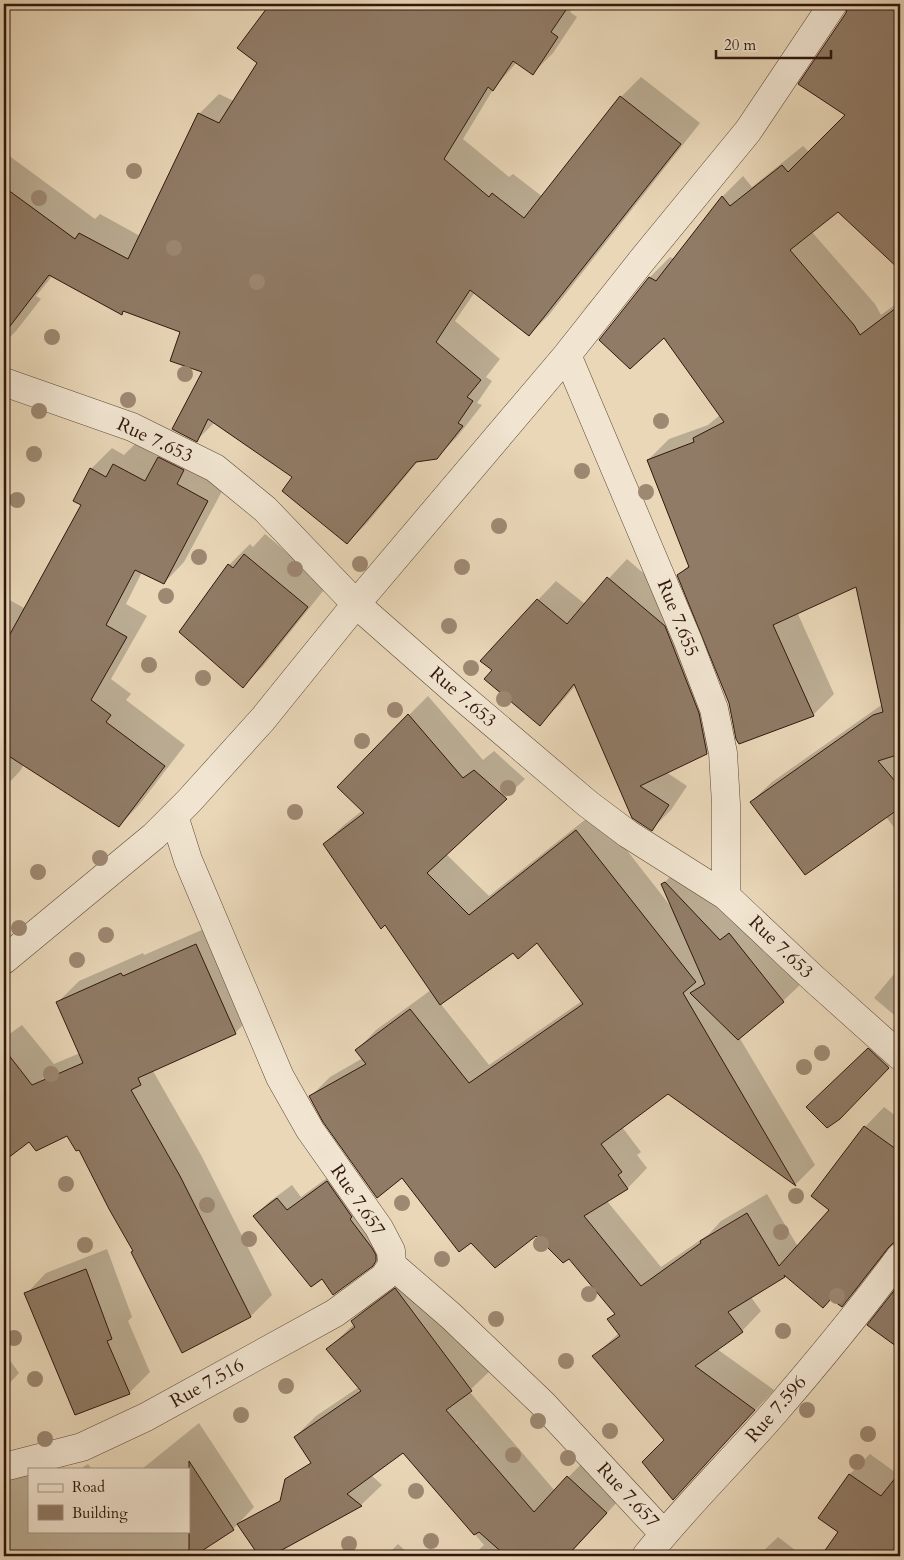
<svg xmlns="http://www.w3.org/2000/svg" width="904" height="1560" font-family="Cardo,serif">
  <rect width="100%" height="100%" fill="#e9d7b8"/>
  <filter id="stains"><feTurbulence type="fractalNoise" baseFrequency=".004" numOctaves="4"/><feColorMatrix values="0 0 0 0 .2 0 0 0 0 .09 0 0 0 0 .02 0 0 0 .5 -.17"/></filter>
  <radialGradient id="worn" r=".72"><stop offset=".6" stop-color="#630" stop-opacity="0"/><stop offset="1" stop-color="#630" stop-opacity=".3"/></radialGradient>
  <path fill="#0003" fill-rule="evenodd" d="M292 4H575L570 12 577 17 553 53 533 73 517 62 494 88 463 139 509 177 513 174 543 197 621 97 641 77 700 123 549 315 529 335 475 292 455 321 500 359 486 377 492 381 477 403 482 405 457 437 436 458 419 460 367 523 347 543 294 477 215 422 197 440 203 371 182 331 125 310 122 313 53 275 36 296 41 299 16 331 4 343V152L95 219 100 214 140 236 199 114 219 94 234 101 259 63 285 13Z
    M849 4H900V269L838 210 811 231 875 304 881 315 900 301V682L880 690 857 585 797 612 834 694 813 715 730 703 679 575 690 564 648 460 669 439 708 425 720 415 665 336 600 340 650 277 670 257 674 259 723 196 743 176 752 187 803 146 809 152 847 115V13Z
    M601 291V292L575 317Z
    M179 437 228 480 184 562 164 583 142 572 126 604 147 616 111 679 131 694 126 700 185 745 139 805 119 826 24 764 20 771 4 788V597L26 609 83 505 91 469 112 448 124 455 135 444 159 457Z
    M4 503 9 505 4 518Z
    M265 534 327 586 263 666 243 686 229 565 250 544 253 547Z
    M627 559 683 607 726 733 706 753 666 772 687 786 671 810 652 829 576 685 559 705 540 724 494 670 538 600 556 581 585 604Z
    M900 692V835L886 817 751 802 772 782Z
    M428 696 483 760 494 751 525 779 446 854 489 896 596 811 672 908 663 884 680 867 801 984 783 1001 739 1037 815 1165 796 1184 668 1092 622 1127 641 1152 637 1155 647 1168 628 1188 607 1201 661 1267 709 1234 721 1221 767 1194 798 1247 831 1209 865 1127 884 1107 900 1119V1238L896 1241 861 1286 842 1305 831 1298 786 1275 751 1297 761 1311 742 1331 717 1349 774 1390 674 1498 666 1440 594 1356 619 1333 609 1319 616 1313 569 1257 536 1235 402 1177 310 1097 330 1077 363 1058 357 1050 376 1030 431 990 385 923 324 844 344 825 363 810 409 715ZM538 942 582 1001 489 1065 440 1003 513 951Z
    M218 923 256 1012 235 1033 153 1071 201 1155 272 1295 251 1316 182 1351 132 1252 134 1250 80 1148 67 1134 29 1140 4 1160V1038L22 1025 54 1064 80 1053 58 1002 79 981 143 953 144 955Z
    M900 967V1034L893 1027 900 1020 874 998Z
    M883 1035 900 1055 854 1103 822 1093Z
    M342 1167 387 1250 372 1265 322 1278 254 1216 269 1202 292 1185 301 1197Z
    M107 1249 132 1317 128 1321 150 1372 129 1393 26 1294 46 1273Z
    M416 1268 492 1369 469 1391 555 1491 589 1456 627 1491 568 1556H472L484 1545 435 1487 479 1441 422 1472 404 1451 371 1475 382 1485 361 1505 285 1546 379 1429 295 1437 316 1416 359 1387 328 1349 354 1324 352 1321 374 1300Z
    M900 1285V1347L869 1325Z
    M4 1352 19 1373 4 1389Z
    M199 1423 254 1507 233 1529 201 1550 206 1556H4V1478L29 1469V1531H189V1469H142Z
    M870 1454 899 1475 900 1474V1556H823L840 1532 820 1517 850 1474Z
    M88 1464 92 1469H80Z
    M778 1537 803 1556H758Z
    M398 1544 411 1556H386Z"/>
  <path fill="#907b66" stroke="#30170d" d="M270 4H570L551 32 558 37 533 75 513 61 493 91 488 87 444 159 489 197 492 193 524 218 620 96 681 144 529 336 470 290 436 342 481 380 467 397 473 401 458 423 463 426 437 459 416 462 347 544 282 491 292 477 208 419 197 442 172 429 202 372 170 361 180 332 123 311 122 315 49 275 4 334V187L75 239 79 233 128 259 198 113 219 123 257 63 237 48Z
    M848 4H900V270L838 212 790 250 854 325 860 335 900 305V754L878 761 900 787V808L805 875 750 802 873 715 883 712 856 587 773 625 814 716 739 744 736 739 729 703 677 575 689 567 647 460 694 442 693 438 724 422 664 338 630 369 599 340 649 277 656 281 722 196 730 206 782 165 788 172 845 115 798 84 846 13Z
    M158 457 184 470 177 484 208 501 164 584 135 570 106 625 127 637 91 700 111 715 106 722 165 766 119 827 4 753V645L81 505 73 501 90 468 106 477 113 464 145 481Z
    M244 554 308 607 243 688 179 632 228 564 233 568Z
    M607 577 665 626 699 713 707 754 640 786 669 805 652 831 632 818 574 684 540 726 484 679 492 670 480 661 537 599 567 624Z
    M408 714 463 778 474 770 507 799 427 873 469 915 576 830 696 982 683 993 796 1186 668 1094 601 1144 622 1172 618 1175 628 1189 584 1216 641 1286 701 1243 700 1241 747 1213 779 1266 829 1210 811 1196 864 1126 900 1152V1242L893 1243 888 1248 842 1307 831 1299 823 1308 784 1275 785 1277 728 1312 743 1332 695 1366 755 1410 673 1500 642 1462 664 1440 592 1356 620 1336 607 1319 615 1314 569 1259 563 1263 536 1236 495 1268 471 1243 459 1252 402 1178 377 1198 323 1122 309 1096 366 1064 355 1050 410 1009 469 1083 583 1004 537 943 518 959 513 953 440 1005 385 925 381 929 323 844 364 813 337 787Z
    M665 882 720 940 729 933 784 1002 738 1040 690 993 705 984 661 884Z
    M196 944 236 1034 138 1078 141 1085 131 1090 180 1176 251 1317 182 1353 131 1252 133 1251 109 1209 79 1150 76 1151 67 1136 36 1151 29 1142 4 1161V1049L32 1085 83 1063 56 1002 121 973 123 976Z
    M868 1048 889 1068 840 1119 827 1128 806 1107Z
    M327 1181 352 1217 350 1219 372 1248 376 1255V1261L373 1266 333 1295 322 1279 311 1287 253 1216 277 1198 287 1210Z
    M86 1269 112 1339 107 1341 130 1394 75 1415 24 1293Z
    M900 1283V1349L867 1325Z
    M395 1288 472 1391 446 1410 534 1512 567 1476 607 1513 567 1556H506L479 1532 474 1535 403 1453 347 1494 362 1506 271 1556H259L237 1524 280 1501 285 1479 311 1463 294 1437 361 1391 326 1349 355 1327 351 1321Z
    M189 1461 234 1530 194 1556H189Z
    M900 1472V1556H821L838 1532 818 1518 849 1474 881 1496Z"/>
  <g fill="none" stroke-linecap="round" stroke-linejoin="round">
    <defs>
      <path id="street" d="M567 355 688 641 714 709 723 753 726 804V896
        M4 382 132 427 215 468 265 509 356 604 455 691 588 804 628 834 726 896 813 978 900 1056
        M174 816 188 860 280 1077 310 1130 379 1228 391 1251 392 1265 451 1316 542 1403 664 1534
        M4 960 154 836 189 801 263 719 356 604 567 355 643 259 748 131 833 4
        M4 1467 82 1447 146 1417 335 1313 384 1277 392 1265
        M646 1556C686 1506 731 1462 773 1414 817 1363 860 1311 900 1257"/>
    </defs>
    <use href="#street" stroke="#5e4738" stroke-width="29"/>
    <use href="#street" stroke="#f1e5d1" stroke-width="28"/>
  </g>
  <g fill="#9d8872">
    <circle cx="134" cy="171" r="8"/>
    <circle cx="39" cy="198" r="8"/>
    <circle cx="174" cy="248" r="8"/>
    <circle cx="257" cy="282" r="8"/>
    <circle cx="52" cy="337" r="8"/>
    <circle cx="185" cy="374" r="8"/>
    <circle cx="128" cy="400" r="8"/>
    <circle cx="39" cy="411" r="8"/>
    <circle cx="661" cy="421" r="8"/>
    <circle cx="34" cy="454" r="8"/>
    <circle cx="582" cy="471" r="8"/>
    <circle cx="646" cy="492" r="8"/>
    <circle cx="17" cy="500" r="8"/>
    <circle cx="499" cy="526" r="8"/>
    <circle cx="199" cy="557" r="8"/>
    <circle cx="360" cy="564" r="8"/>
    <circle cx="462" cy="567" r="8"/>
    <circle cx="295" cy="569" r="8"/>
    <circle cx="166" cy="596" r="8"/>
    <circle cx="449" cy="626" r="8"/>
    <circle cx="149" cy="665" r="8"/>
    <circle cx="471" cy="668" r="8"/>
    <circle cx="203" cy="678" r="8"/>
    <circle cx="504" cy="699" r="8"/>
    <circle cx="395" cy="710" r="8"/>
    <circle cx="362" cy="741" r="8"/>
    <circle cx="508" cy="788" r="8"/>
    <circle cx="295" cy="812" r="8"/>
    <circle cx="100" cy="858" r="8"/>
    <circle cx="38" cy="872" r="8"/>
    <circle cx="19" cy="928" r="8"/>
    <circle cx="106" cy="935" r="8"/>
    <circle cx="77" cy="960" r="8"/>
    <circle cx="822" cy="1053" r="8"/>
    <circle cx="804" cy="1067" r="8"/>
    <circle cx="51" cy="1074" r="8"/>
    <circle cx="66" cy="1184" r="8"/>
    <circle cx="796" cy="1196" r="8"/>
    <circle cx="402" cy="1203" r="8"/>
    <circle cx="207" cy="1205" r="8"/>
    <circle cx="781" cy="1232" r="8"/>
    <circle cx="249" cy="1239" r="8"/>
    <circle cx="541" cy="1244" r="8"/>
    <circle cx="85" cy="1245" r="8"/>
    <circle cx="442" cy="1259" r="8"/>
    <circle cx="589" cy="1294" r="8"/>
    <circle cx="837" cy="1296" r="8"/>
    <circle cx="496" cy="1319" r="8"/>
    <circle cx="783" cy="1331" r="8"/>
    <circle cx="14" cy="1338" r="8"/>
    <circle cx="566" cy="1361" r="8"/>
    <circle cx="35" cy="1379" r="8"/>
    <circle cx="286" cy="1386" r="8"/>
    <circle cx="807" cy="1410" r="8"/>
    <circle cx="241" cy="1415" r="8"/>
    <circle cx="538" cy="1421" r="8"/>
    <circle cx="610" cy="1431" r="8"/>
    <circle cx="868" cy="1434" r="8"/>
    <circle cx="45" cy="1439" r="8"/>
    <circle cx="513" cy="1455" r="8"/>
    <circle cx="568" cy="1458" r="8"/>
    <circle cx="857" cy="1462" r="8"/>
    <circle cx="416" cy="1491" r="8"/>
    <circle cx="431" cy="1541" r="8"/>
    <circle cx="349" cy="1544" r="8"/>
  </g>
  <g text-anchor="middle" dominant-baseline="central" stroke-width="4.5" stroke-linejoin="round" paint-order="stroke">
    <g font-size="19" fill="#30170d" stroke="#f1e5d1">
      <text transform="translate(155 440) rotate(25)">Rue 7.653</text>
      <text transform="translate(678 618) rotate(68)">Rue 7.655</text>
      <text transform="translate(463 697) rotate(41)">Rue 7.653</text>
      <text transform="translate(781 947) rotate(44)">Rue 7.653</text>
      <text transform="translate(358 1200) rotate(56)">Rue 7.657</text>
      <text transform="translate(207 1383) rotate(-29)">Rue 7.516</text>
      <text transform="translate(776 1409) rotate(-49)">Rue 7.596</text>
      <text transform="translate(628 1495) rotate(47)">Rue 7.657</text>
    </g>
  </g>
  <rect width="904" height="1560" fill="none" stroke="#e9d7b8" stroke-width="20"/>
  <rect x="5" y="5" width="894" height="1550" fill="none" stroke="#30170d" stroke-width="2.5"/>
  <rect x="10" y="10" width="884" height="1540" fill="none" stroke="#30170d"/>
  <rect x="28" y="1468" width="162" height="65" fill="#f1e5d1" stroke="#a49383"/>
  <rect x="38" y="1484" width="25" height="8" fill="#f1e5d1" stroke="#a49383"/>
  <text x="72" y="1492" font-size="15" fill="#30170d">Road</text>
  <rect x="38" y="1505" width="25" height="15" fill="#907b66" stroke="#a49383"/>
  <text x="72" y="1518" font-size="15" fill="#30170d">Building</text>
  <path d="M716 50v8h115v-8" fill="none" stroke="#30170d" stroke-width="2.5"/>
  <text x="724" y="50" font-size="15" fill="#30170d" stroke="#f1e5d1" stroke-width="4" paint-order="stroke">20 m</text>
  <rect width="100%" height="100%" filter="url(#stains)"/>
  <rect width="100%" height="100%" fill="url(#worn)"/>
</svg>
